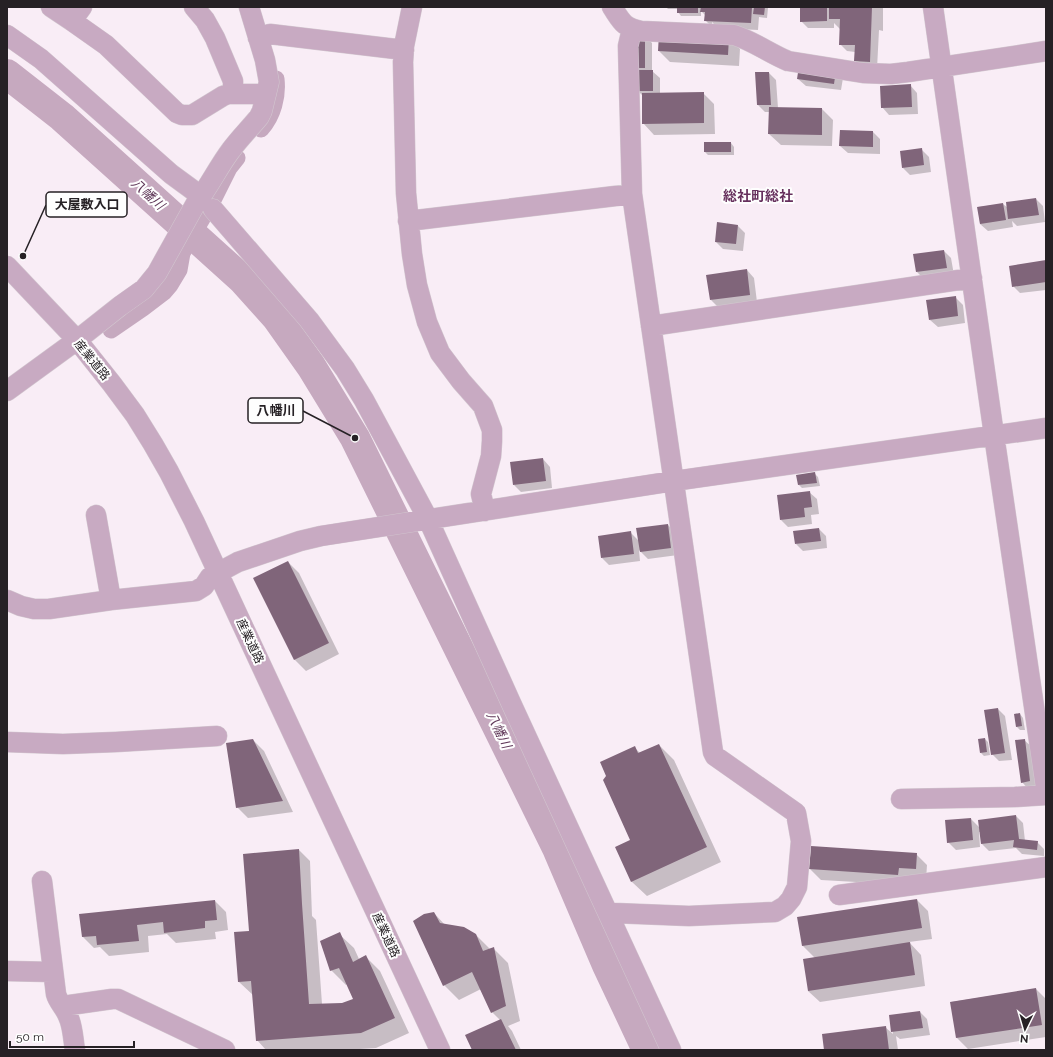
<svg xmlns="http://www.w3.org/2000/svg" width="1053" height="1057" font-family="Raleway,'Noto Sans JP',sans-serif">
  <rect width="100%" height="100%" fill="#f9edf6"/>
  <path fill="#0003" d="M666 7H752L755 9V7H767L768 8 767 18 759 17 758 30 718 28 712 22V24H709L705 20V15L701 11V16H681L678 12V9H668Z
    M801 7H883V31L879 30 877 69 862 68 855 61V52L847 51 840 44V29L834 23V28H808L801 21Z
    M645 36 652 43V71L660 78V94L703 93 714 104 715 134 654 135 643 123V96L637 90 640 71 637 68Z
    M729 38 740 49 739 66 670 62 659 51Z
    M756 73H769L776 80 778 108 822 109 833 120 832 146 781 145 769 134 770 112H765L758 105Z
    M843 78 841 90 806 86 798 79Z
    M910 85 917 93 918 114 889 115 882 107Z
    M873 132 880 139V154L848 153 840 146Z
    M705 143H731L734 147V155H708L705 152Z
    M921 149 929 157 931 172 910 175 903 168Z
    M1036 199 1043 206 1045 222 1017 226 1012 221 1013 227 988 231 980 224 978 207 1003 204 1008 208Z
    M738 226 745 233 743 251 723 249 716 242Z
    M944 251 951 258 954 275 924 279 917 272Z
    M1046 262V290L1020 293 1013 286Z
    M747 270 754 278 757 302 718 307 711 300Z
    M955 297 963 305 965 323 938 327 930 320Z
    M543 459 550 467 552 488 521 492 514 485Z
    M815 474 818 477 820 486 802 488 799 485Z
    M809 492 817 499 819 514 811 515 812 524 788 527 781 520Z
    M668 525 675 532 678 555 648 559 639 550 640 561 609 565 602 558 630 532 639 541Z
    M819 529 826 536 827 548 803 551 796 544Z
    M288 562 299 573 339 654 306 671 295 660 255 578Z
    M998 709 1005 716 1012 760 999 761 992 754Z
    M1020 714 1023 718 1025 730H1020L1017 727Z
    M985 739 988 742 990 755 984 756 981 753Z
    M253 740 264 751 293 812 248 818 237 807Z
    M1024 740 1032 747 1037 789 1029 790 1022 782Z
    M659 745 674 760 721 862 647 896 632 882V841L634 747 640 753Z
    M1016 816 1023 823 1025 841 1037 842 1044 849V856L1022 854 1016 848 989 851 982 844 980 832H979L980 847 956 850 948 842 971 819 980 828Z
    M299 850 310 861 312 916 316 920 322 1004H342L354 1000 347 984 346 985 331 970 339 934 354 948 359 959 365 956 380 971 409 1033 376 1048 344 1050H266L257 1040 254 996 239 982 250 932Z
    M916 854 927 865 926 880 909 885 821 880 810 869Z
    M917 900 928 911 932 939 909 942 921 955 925 986 820 1002 808 991 815 958 803 946 798 918Z
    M215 901 226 912 228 930 215 932 216 939 176 943 167 934 148 936 149 952 109 956 100 947 94 948 83 937 80 915Z
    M434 913 445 925 475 934 490 949 493 948 508 963 520 1021 508 1026 512 1031 521 1050H473L500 1020 492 1012 481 989 459 1000 444 985Z
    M1036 989 1046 999V1037L968 1049 957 1038 951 1002Z
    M920 1012 927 1019 930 1035 900 1039 896 1036 898 1050H825L885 1027 893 1034 890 1016Z"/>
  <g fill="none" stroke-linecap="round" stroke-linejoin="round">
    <path stroke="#c6a9bf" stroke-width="17" d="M261 129C273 116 278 96 276 79
      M111 330 143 308 164 292 170 285 179 270 182 253 214 198 229 168 237 158"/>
    <path stroke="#c6a9bf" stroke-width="30" d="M7 74 62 117 242 279 277 318 311 366 355 438 557 848 607 965 647 1050"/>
  </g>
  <path fill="#80657a" d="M677 7H698V13H677Z
    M701 7H752L751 23 704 21 705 12H700Z
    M754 7H765L764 15 753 14Z
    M800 7H827V21L800 22Z
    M829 7H872L870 62 854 61 855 45H839L840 19H829Z
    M659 33 729 37 728 55 658 51Z
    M635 35H645V68H636Z
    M799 66 836 70 834 84 797 79Z
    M636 70H653V91H636Z
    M755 72H769L771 105H757Z
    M911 84 912 107 881 108 880 86Z
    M704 92V123L642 124V93Z
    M769 107 822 108V135L768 134Z
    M840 130 873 131V147L839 146Z
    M704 142H731V152H704Z
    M922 148 924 165 902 168 900 151Z
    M1036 198 1039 215 1008 219 1006 202Z
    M1003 203 1006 220 980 224 977 207Z
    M717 222 738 225 736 244 715 242Z
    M944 250 947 268 916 272 913 254Z
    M1046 260V282L1012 287 1009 266Z
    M747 269 750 295 710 300 706 275Z
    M956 296 958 316 929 320 926 300Z
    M543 458 546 481 513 485 510 462Z
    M815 472 817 483 798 485 796 475Z
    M810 491 812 507 804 508 805 517 780 520 777 495Z
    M668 524 671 548 640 552 636 528Z
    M819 528 821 541 795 544 793 531Z
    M631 531 634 554 601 558 598 536Z
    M288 561 329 643 294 660 253 578Z
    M998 708 1005 753 991 755 984 710Z
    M1020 713 1022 726 1016 727 1014 714Z
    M985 738 987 752 980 753 978 739Z
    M253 739 283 801 236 808 226 743Z
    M1025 739 1030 781 1021 783 1015 740Z
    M659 744 707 847 631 882 615 847 630 840 603 780 606 776 600 762 635 746 638 753Z
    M1016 815 1019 839 1038 841 1037 850 1013 847 1014 840 981 844 978 820Z
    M971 818 973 840 947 843 945 820Z
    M811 846 917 853 916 869 899 868 898 875 809 869Z
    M299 849 302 904 309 1004 342 1003 353 999 339 968 330 971 320 941 340 932 353 962 366 955 395 1018 361 1033 256 1041 251 981 238 982 234 932 249 931 243 854Z
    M917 899 922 928 802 946 797 917Z
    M215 900 217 920 205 921V928L164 933 163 922 137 925 139 941 97 945 96 936 82 937 79 914Z
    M434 912 440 923 464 927 476 934 483 951 494 947 506 1006 491 1013 472 972 443 986 413 921 424 914Z
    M910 942 915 975 808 991 803 959Z
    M1036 988 1042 1025 956 1038 950 1002Z
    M920 1011 923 1028 891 1032 889 1015Z
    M501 1019 516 1050H472L465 1035Z
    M886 1026 889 1050H824L822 1034Z"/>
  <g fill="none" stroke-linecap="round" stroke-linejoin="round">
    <defs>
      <path id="minor" d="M51 7 72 21
        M82 7 72 21 106 45 177 113 182 115H192L223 96 228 94H258L266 95
        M194 7 205 20 215 38 233 81V94
        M412 7 404 46 403 62 406 193 412 254 417 285 427 322 440 353 461 381 483 406 492 430V441L491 456 481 494 485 511
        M612 7C622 22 623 27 641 31L734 35C753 41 769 53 788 61L863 73 891 74 908 72 1046 51
        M933 7 994 435 1046 788
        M7 35 41 59 171 174 201 196
        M258 38 270 34 404 50
        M213 209 309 320 345 369 364 400 428 519 511 703 671 1050
        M408 221 632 194
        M7 266 77 340 112 384 135 415 153 444 169 472 194 521 440 1050
        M651 326 972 278
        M7 391 77 340 120 306 144 289 157 273 196 203C209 187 218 167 231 150 239 139 250 128 259 117L262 111 269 82 265 60 249 7
        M96 515 111 600
        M7 600 21 606 34 609H49L111 600 196 591 204 586 210 577 238 562 300 541 321 536 674 481 1046 428
        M7 742 63 744 116 742 217 736
        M901 799 1015 797 1046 795
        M42 881 56 994C58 1002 65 1008 68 1016 73 1026 73 1039 75 1050
        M839 895 1046 867
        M609 915 614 913 689 916 775 912 785 906 791 899 797 887 801 841 796 813 715 756 713 752 632 194 628 46 632 29
        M7 971 53 972
        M65 1008 70 1005 112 999H118L225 1050"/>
    </defs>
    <use href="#minor" stroke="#d3c8d0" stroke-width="21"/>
    <use href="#minor" stroke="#c8aac2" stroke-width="20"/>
  </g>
  <g text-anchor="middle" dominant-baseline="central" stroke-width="4" stroke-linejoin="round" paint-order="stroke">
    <g font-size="12" fill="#262125" stroke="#fefefe">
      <text transform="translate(92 360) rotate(51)">産業道路</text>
      <text transform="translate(250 641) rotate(65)">産業道路</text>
      <text transform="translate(386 935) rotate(65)">産業道路</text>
    </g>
    <g font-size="13" font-style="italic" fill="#5e3657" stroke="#fefefe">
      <text transform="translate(148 194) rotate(42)">八幡川</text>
      <text transform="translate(499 730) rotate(64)">八幡川</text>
    </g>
    <g font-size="14" font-weight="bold" fill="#66305d" stroke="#fefefe">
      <text x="758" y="196">総社町総社</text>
    </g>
  </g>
  <path fill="none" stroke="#262125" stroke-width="1.5" d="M23 256L46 205M355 438L303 411"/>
  <g fill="#262125" stroke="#fefefe" stroke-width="1.5">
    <circle cx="23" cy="256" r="4"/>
    <circle cx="355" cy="438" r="4"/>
  </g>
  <g fill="#fefefe" stroke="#262125" stroke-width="1.5">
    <rect x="46" y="192" width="81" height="25" rx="4"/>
    <rect x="248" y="398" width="55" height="25" rx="4"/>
  </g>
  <g font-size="13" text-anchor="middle" font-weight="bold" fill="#262125">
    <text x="87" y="209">大屋敷入口</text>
    <text x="276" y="415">八幡川</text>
  </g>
  <rect width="1053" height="1057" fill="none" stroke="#262125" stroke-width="16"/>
  <g transform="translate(1025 1029) rotate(185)" stroke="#fefefe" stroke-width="3" paint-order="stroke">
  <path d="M0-3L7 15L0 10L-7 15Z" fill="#262125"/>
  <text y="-6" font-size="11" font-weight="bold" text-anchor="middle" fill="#262125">N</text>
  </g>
  <path d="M10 1041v6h124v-6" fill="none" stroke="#262125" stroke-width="2"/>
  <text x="16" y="1041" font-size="12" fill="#262125" stroke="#fefefe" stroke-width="3" paint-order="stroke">50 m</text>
</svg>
